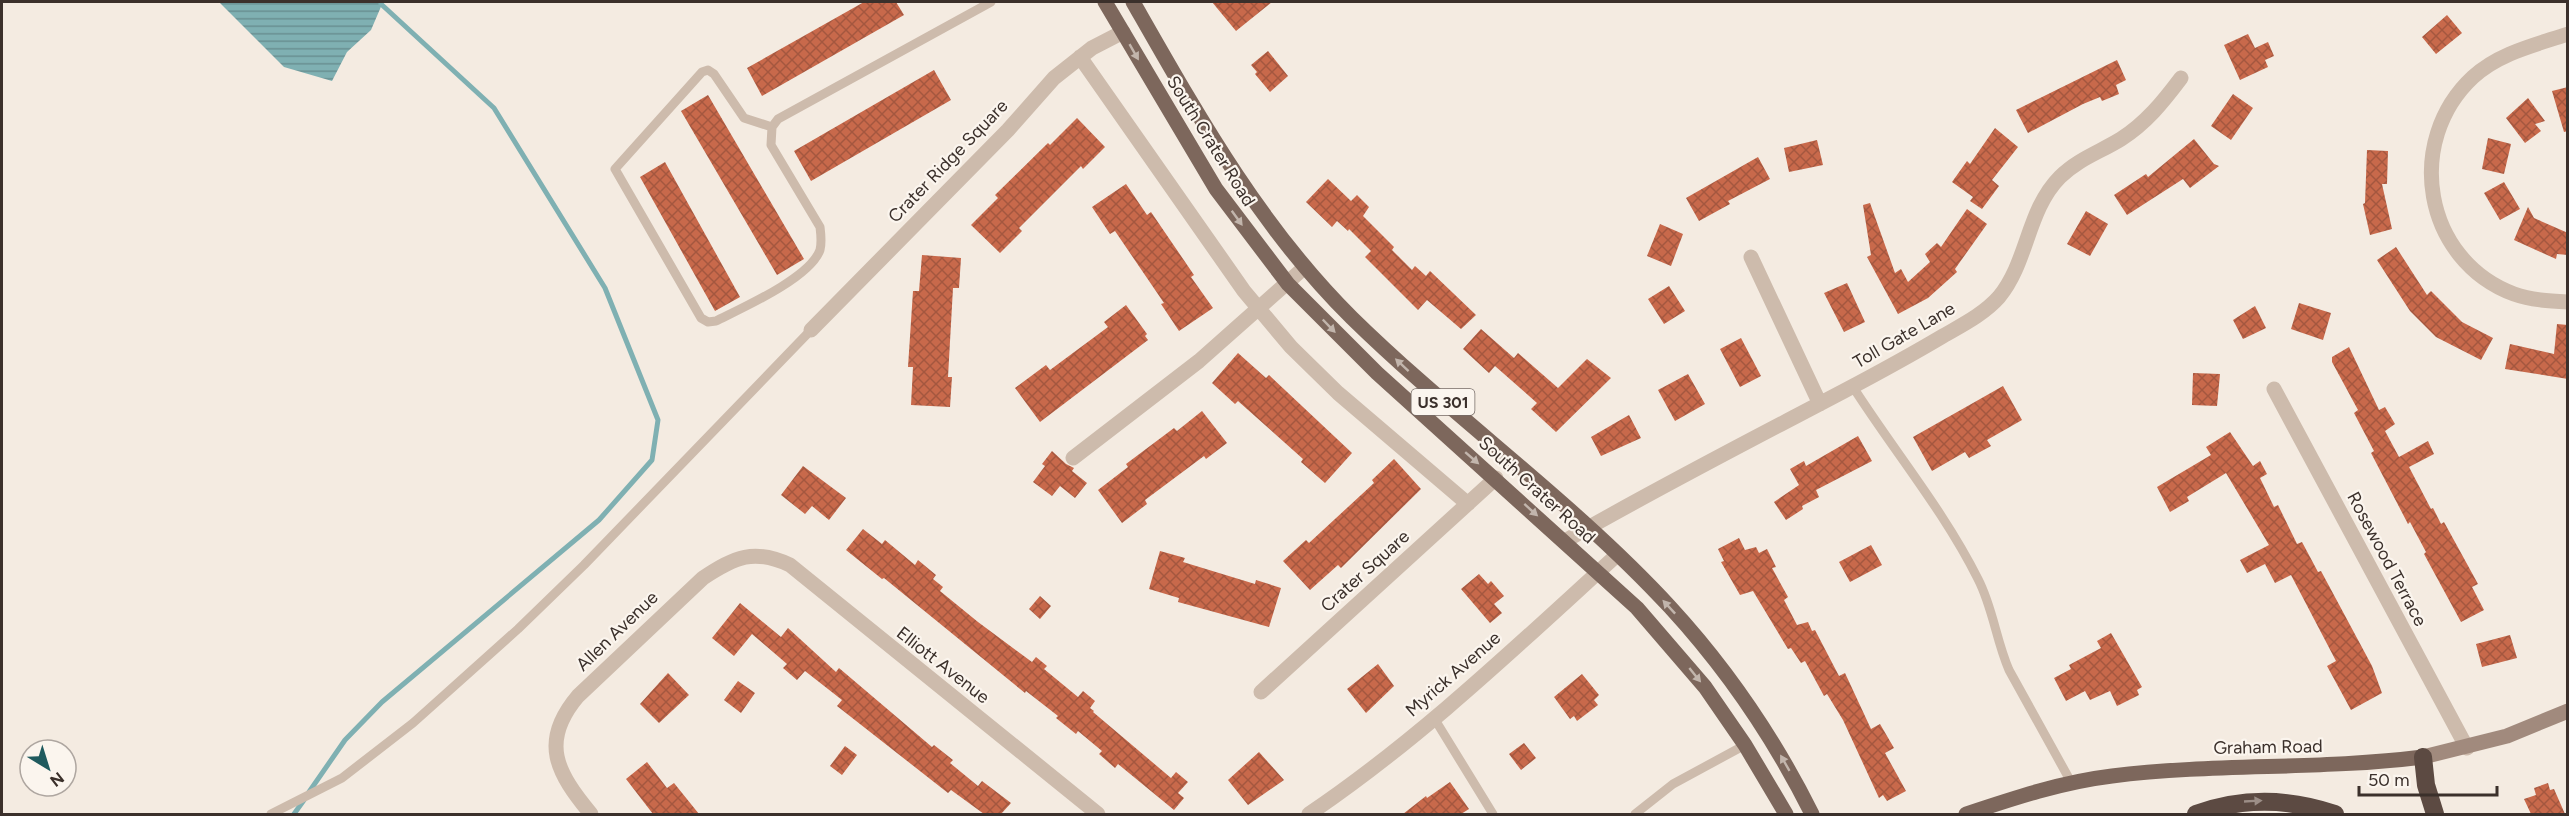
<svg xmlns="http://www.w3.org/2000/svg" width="2569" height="816" font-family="Figtree,sans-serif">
  <defs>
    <pattern id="water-rules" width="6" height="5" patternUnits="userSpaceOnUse" patternTransform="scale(1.5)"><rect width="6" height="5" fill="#7fb0b2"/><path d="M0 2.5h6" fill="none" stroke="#699091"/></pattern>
    <pattern id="building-cross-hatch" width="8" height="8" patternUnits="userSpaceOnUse" patternTransform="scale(1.5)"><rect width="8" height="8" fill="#c8694b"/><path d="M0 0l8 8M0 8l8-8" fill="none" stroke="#a4573f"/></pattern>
  </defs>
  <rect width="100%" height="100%" fill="#f4ebe1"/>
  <path fill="url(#water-rules)" d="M219 2H383L371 30 347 52 332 81 284 67Z"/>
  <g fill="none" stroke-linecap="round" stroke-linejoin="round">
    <path stroke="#7fb0b2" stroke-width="5" d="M309 792 345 740 382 702 599 520 652 460 658 420 605 288 494 108 381 4
      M294 814 304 800"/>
  </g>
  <path fill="url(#building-cross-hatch)" d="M864 2H896L904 15 762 96 747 68Z
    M1212 2H1272L1236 31Z
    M2447 15 2462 33 2436 54 2422 37Z
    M2248 34 2255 48 2268 42 2274 56 2265 60 2268 67 2240 80 2224 45Z
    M1268 51 1288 76 1270 92 1255 74 1257 72 1251 65Z
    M2117 60 2126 80 2116 85 2119 94 2102 101 2100 97 2083 104 2028 133 2016 110Z
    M934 70 951 100 811 181 794 151Z
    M2568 87V131L2564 132 2552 91Z
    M2233 94 2253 108 2231 140 2211 126Z
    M708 95 804 259 777 275 681 111Z
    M2528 98 2545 121 2535 124 2541 131 2525 143 2506 118Z
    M1077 118 1105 147 1083 169 1081 166 1019 228 1022 231 1000 253 971 225 998 198 995 195 1048 143 1050 145Z
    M1995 128 2018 147 1992 180 1999 186 1982 209 1970 201 1973 197 1952 182 1967 161 1970 164Z
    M2488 138 2511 144 2504 174 2482 169Z
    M2194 139 2214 164 2219 166 2190 188 2183 179 2127 215 2114 195 2146 174 2148 177Z
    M1817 140 1823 165 1789 172 1784 148Z
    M2367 150 2388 151 2387 184H2382L2392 229 2370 235 2363 204 2365 203Z
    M1758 157 1770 179 1728 201 1730 204 1699 221 1686 198Z
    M665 162 740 297 715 311 640 177Z
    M1328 179 1351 201 1357 195 1369 207 1363 216 1394 247 1392 250 1412 270 1415 266 1426 276 1430 271 1476 315 1461 329 1427 300 1418 310 1365 257 1371 251 1349 229 1348 231 1337 221 1332 227 1306 202Z
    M2504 182 2520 209 2500 220 2484 193Z
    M1126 184 1147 215 1151 212 1194 275 1191 277 1213 308 1179 331 1161 304 1164 303 1115 231 1110 234 1092 207Z
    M1870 203 1895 273 1901 269 1908 282 1930 262 1925 254 1937 243 1941 247 1967 209 1987 224 1955 269 1957 272 1928 298 1898 314 1867 257 1871 255 1863 205Z
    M2528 207 2534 218 2568 233V255L2557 254 2556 259 2514 240Z
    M2086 211 2108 224 2090 256 2067 244Z
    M1660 224 1683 234 1671 266 1647 256Z
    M2396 247 2427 295 2431 291 2462 322 2493 338 2481 360 2436 337 2410 311 2377 260Z
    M922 255 961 258 959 288H953L948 377H952L950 407 911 405 913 367H908L913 291H919Z
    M1847 283 1865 322 1844 332 1824 293Z
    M1669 286 1685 311 1664 324 1648 299Z
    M2299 303 2331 313 2323 340 2291 329Z
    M1126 305 1147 334 1145 336 1148 340 1040 422 1015 388 1046 365 1050 370 1108 327 1104 322Z
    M2255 306 2266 328 2243 339 2233 320Z
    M2557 324 2568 325V379L2505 369 2510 344 2554 354Z
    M1481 329 1514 358 1518 353 1558 388 1587 359 1611 378 1556 432 1531 409 1537 403 1495 366 1489 373 1463 349Z
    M1741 338 1761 376 1740 387 1720 349Z
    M2349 347 2379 410 2385 407 2395 424 2385 431 2399 457 2428 441 2434 454 2409 467 2431 509 2433 508 2441 524 2444 522 2478 584 2472 587 2484 610 2461 622 2424 554 2426 552 2410 522 2408 524 2371 453 2374 451 2354 413 2358 410 2332 362V357Z
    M1238 353 1266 378 1269 375 1352 453 1325 483 1301 462 1303 459 1238 401 1235 404 1212 383Z
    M2193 373 2220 374 2217 406 2192 405Z
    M1688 374 1705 404 1675 421 1658 390Z
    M2003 386 2022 420 1987 440 1991 446 1969 458 1965 452 1932 471 1913 437Z
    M1202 411 1227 443 1206 459 1204 456 1145 500 1147 504 1122 523 1098 490 1128 467 1126 464 1174 428 1177 431Z
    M1629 415 1641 438 1601 456 1591 437Z
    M2230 432 2253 466 2260 461 2267 474 2260 478 2274 507 2278 505 2297 544 2302 542 2318 572 2321 571 2372 666 2382 693 2351 710 2327 666 2336 661 2291 575 2275 583 2265 564 2247 573 2240 560 2269 545 2226 473 2187 497 2189 501 2170 512 2157 487 2211 455 2206 447Z
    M1858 436 1872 461 1816 490 1819 497 1802 506 1803 509 1786 520 1774 502 1799 485 1790 469 1804 461 1806 466Z
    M1052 451 1066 464 1074 468 1072 471 1087 483 1075 498 1060 486 1052 496 1033 482 1045 466 1042 464Z
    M1394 459 1421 489 1341 568 1338 565 1310 590 1283 561 1306 540 1309 543 1374 483 1372 480Z
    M803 466 846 498 829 520 812 506 805 514 781 495Z
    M863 529 882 544 885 540 915 565 918 560 936 575 933 579 943 587 940 591 978 622 1032 662 1036 657 1047 666 1044 669 1078 697 1083 691 1095 701 1090 708 1094 711 1093 712 1171 778 1176 772 1188 782 1178 793 1184 798 1174 810 1118 764 1115 768 1099 754 1102 751 1078 731 1076 734 1056 718 1058 716 1026 691 1025 693 884 578 882 579 846 550Z
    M1739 538 1745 550 1756 547 1759 553 1767 549 1776 567 1772 568 1788 597 1784 600 1797 625 1808 622 1812 631 1815 630 1839 676 1845 673 1871 729 1880 724 1894 748 1885 753 1906 791 1887 801 1883 795 1879 798 1843 720 1827 694 1824 696 1805 661 1801 663 1791 648 1788 649 1753 591 1740 595 1721 562 1724 561 1718 549Z
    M1871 545 1882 565 1850 582 1839 562Z
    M1160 551 1185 558 1183 562 1255 584 1256 580 1281 588 1269 627 1178 602 1179 598 1149 589Z
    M1479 574 1488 584 1491 581 1504 596 1494 604 1502 613 1490 623 1461 589Z
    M1040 596 1051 606 1040 619 1029 609Z
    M740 603 781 637 788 628 836 672 839 668 932 747 934 745 953 760 950 763 978 786 982 781 1011 803 1001 814H984L951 790 948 793 837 706 842 700 805 671 797 680 783 668 787 664 752 634 734 656 712 638Z
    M2111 633 2142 687 2137 690 2139 695 2117 706 2110 691 2090 700 2085 691 2066 701 2054 678 2071 669 2069 665 2101 648 2097 641Z
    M2510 635 2517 658 2482 667 2476 644Z
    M1378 664 1394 686 1366 713 1347 689Z
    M668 673 689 695 659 723 640 704Z
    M1582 674 1599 695 1594 700 1598 705 1577 721 1574 716 1570 719 1554 697Z
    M738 681 755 693 741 713 724 700Z
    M1524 743 1536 758 1521 770 1509 754Z
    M845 746 857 755 842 775 830 766Z
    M1259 752 1284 780 1248 805 1228 780Z
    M647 762 667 788 674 783 699 814H653L626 779Z
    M1450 782 1469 809 1461 814H1403L1426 796 1427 798Z
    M2548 783 2550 790 2554 789 2565 814H2531L2524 799 2536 795 2534 788Z"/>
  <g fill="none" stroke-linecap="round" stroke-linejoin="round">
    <path stroke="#cdbbac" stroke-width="9" d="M772 127 744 118 714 74 708 70 702 72 615 169 701 318 708 322 716 321C742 308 810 278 820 250 822 242 821 235 820 227L771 145 772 127 778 119 991 2
      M1853 387C1894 451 1944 511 1978 579 1993 608 1996 640 2009 670L2071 782
      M1434 718 1493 814
      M271 814 342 778 413 723 518 629 584 565 811 330
      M1635 814 1673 784 1745 745"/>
    <path stroke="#cdbbac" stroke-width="15" d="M2568 34C2535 45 2499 53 2473 77 2404 141 2423 260 2514 294 2531 300 2549 301 2568 302
      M1080 57 1244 291 1291 347 1338 393 1468 504
      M1751 257 1820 404
      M811 330 1008 130 1054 78 1092 48 1123 32
      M2274 389 2467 748
      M1073 458 1199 361 1305 267
      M1565 541C1657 488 1751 440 1844 391 1878 373 1911 355 1943 336 1962 325 1984 314 1999 297 2028 262 2027 210 2060 177 2078 159 2100 152 2121 139 2146 123 2163 102 2181 78
      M1261 692 1496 478
      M591 814C557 773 539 742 578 696L703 578C735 557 754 548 790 565L1098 814
      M1309 814C1420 739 1518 645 1617 555"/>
    <path stroke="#a18a7d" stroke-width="15" d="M2423 757 2507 736 2568 711"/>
    <path stroke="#7d675c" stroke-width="15" d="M1105 2 1216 189 1288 284 1377 373 1637 608 1705 687 1745 745 1786 814
      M1133 2C1197 114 1259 226 1352 318 1454 418 1573 502 1670 607 1727 669 1775 740 1812 814
      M1966 814C2014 798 2062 782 2112 776 2215 763 2320 770 2423 757"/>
    <path stroke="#5c4a42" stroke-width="18" d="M2423 757 2426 785 2435 814
      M2196 814C2243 797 2288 798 2335 814"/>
  </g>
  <defs><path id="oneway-solid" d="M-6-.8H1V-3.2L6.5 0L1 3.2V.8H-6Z" transform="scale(1.5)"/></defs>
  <g fill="#c2b5ac">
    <use href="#oneway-solid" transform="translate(1134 52) rotate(60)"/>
    <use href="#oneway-solid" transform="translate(1237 218) rotate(54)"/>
    <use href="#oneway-solid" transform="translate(1329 326) rotate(46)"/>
    <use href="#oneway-solid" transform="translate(1402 365) rotate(-137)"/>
    <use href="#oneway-solid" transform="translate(1472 458) rotate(41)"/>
    <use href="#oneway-solid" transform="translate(1531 510) rotate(42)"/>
    <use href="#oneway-solid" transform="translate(1669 607) rotate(-133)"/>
    <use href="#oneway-solid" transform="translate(1695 675) rotate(51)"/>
    <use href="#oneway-solid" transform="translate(1785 763) rotate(-120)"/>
  </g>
  <use fill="#9c8e87" href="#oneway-solid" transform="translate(2253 801) rotate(-3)"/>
  <g text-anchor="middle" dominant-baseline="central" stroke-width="4.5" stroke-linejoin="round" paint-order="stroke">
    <rect fill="#fbf5ee" stroke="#756b66" stroke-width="1.5" x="1411.5" y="389" width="63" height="26" rx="4.5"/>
    <g font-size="16" font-weight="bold" fill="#3b302b">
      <text x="1443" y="402">US 301</text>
    </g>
    <g font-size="18" fill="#3b302b" stroke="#fbf5ee">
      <text transform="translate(1211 141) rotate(58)">South Crater Road</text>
      <text transform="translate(948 161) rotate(-46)">Crater Ridge Square</text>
      <text transform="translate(1904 335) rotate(-30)">Toll Gate Lane</text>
      <text transform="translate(1537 490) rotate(42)">South Crater Road</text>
      <text transform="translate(2387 559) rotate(62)">Rosewood Terrace</text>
      <text transform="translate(1365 571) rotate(-42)">Crater Square</text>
      <text transform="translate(617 631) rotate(-44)">Allen Avenue</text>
      <text transform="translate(943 665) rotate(38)">Elliott Avenue</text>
      <text transform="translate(1453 674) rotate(-41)">Myrick Avenue</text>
      <text transform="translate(2268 747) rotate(-1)">Graham Road</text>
    </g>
  </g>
  <rect width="2569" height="816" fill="none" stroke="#3b302b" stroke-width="6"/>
  <g transform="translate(48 768) rotate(142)"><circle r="28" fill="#fbf5ee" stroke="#aea6a0" stroke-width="1.5"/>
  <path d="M0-4.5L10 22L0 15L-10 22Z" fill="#1f5a5e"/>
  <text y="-9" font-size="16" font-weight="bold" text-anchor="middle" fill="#3b302b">N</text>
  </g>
  <path d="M2359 786v9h138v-9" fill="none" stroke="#3b302b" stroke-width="3"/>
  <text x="2368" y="786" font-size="18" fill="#3b302b" stroke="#fbf5ee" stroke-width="4.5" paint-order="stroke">50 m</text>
</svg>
